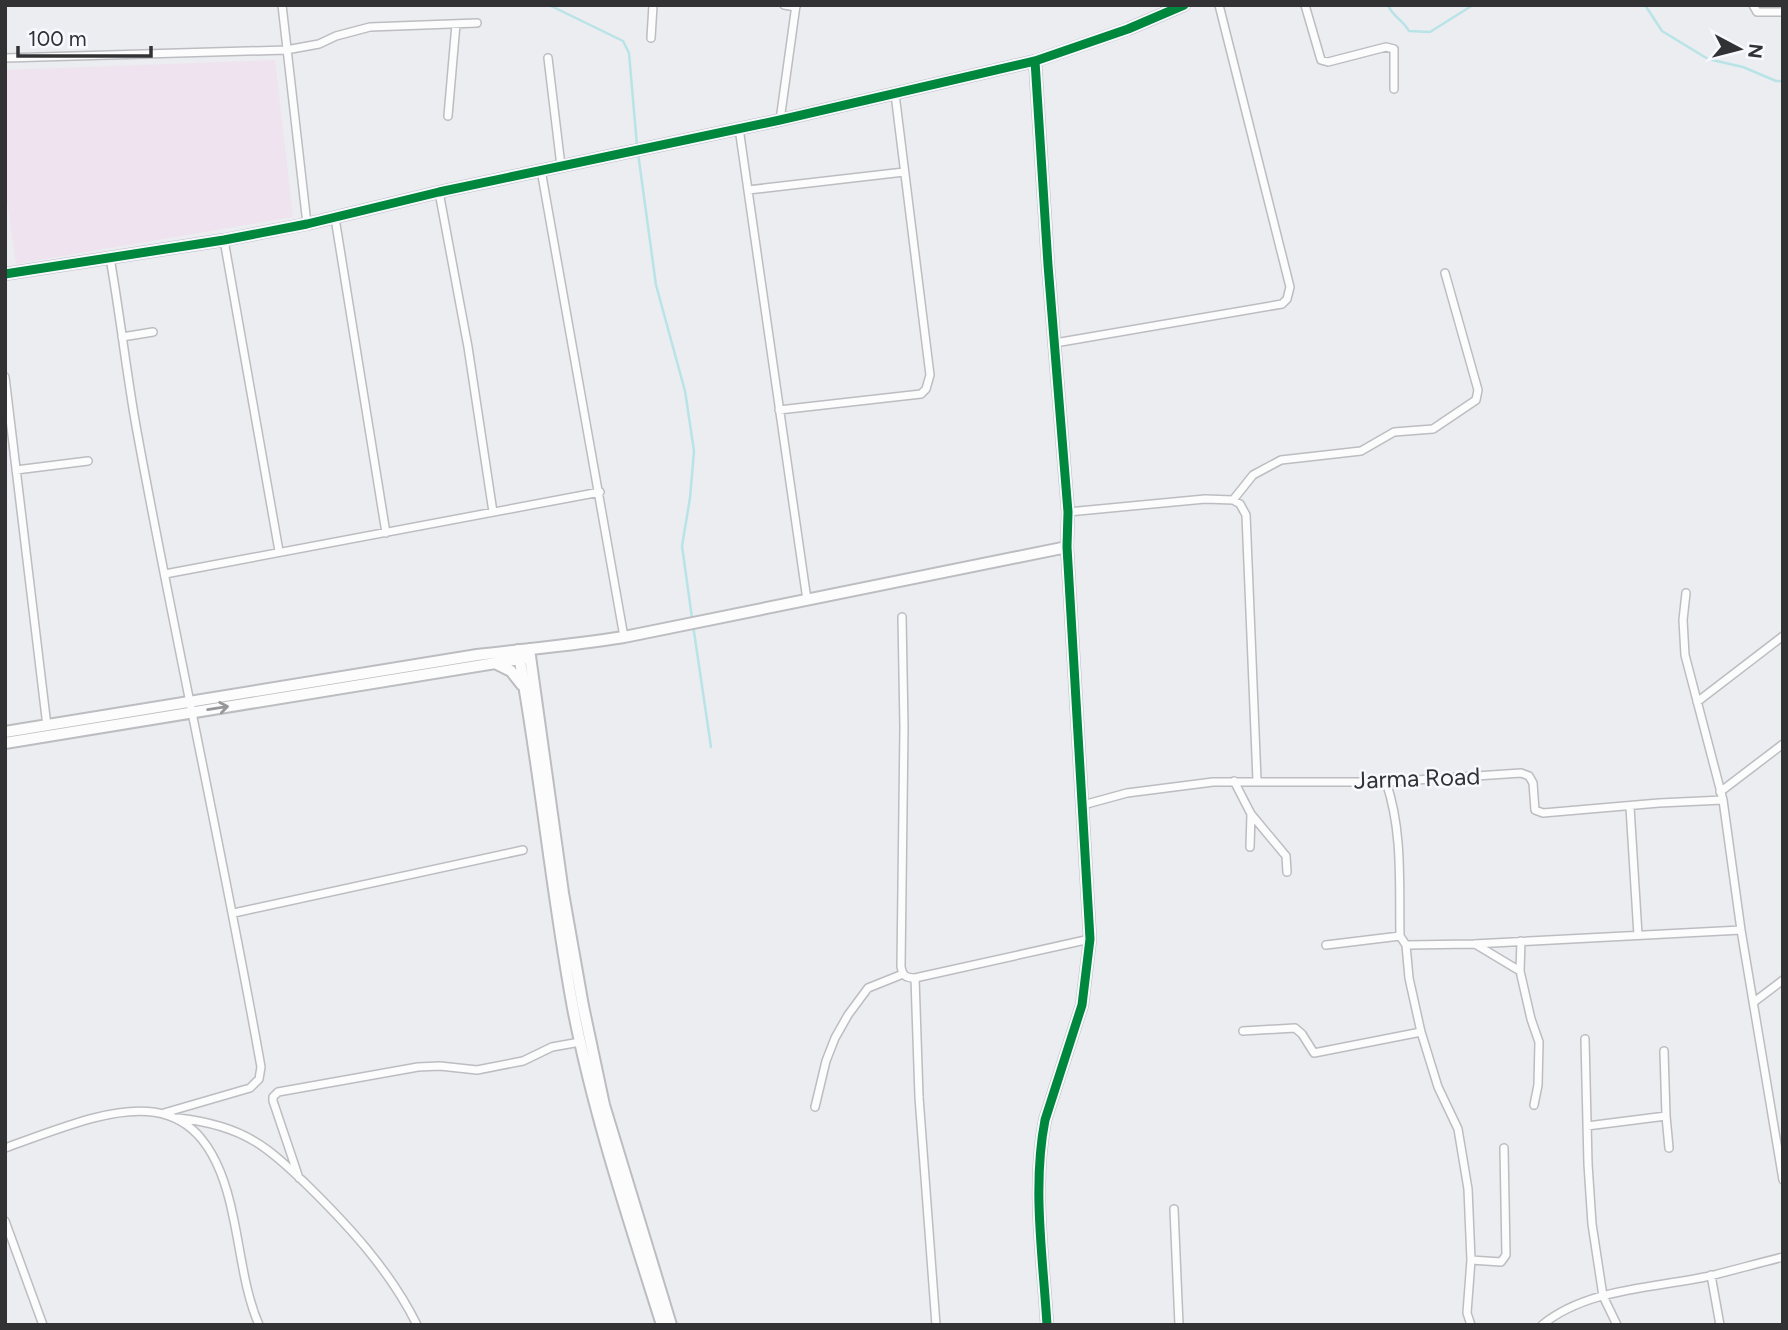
<svg xmlns="http://www.w3.org/2000/svg" width="1788" height="1330" font-family="Figtree,sans-serif">
  <rect width="100%" height="100%" fill="#ecedf1"/>
  <path fill="#eee3ee" d="M275 60 293 217 16 264 5 187V70Z"/>
  <g fill="none" stroke-linecap="round" stroke-linejoin="round">
    <path stroke="#b8e3e7" stroke-width="2.5" d="M549 5 623 41 629 53 637 146
      M1388 5C1392 16 1403 20 1409 31L1430 32 1473 5
      M1645 5 1662 31 1708 59 1743 67 1776 81H1783
      M638 153 656 285 685 391 694 451 690 498 682 546 692 618
      M693 625 711 747"/>
    <defs>
      <path id="street" d="M282 5 307 224
        M784 5 796 7
        M1305 5 1321 60 1328 62 1386 47 1394 49V89
        M1753 5 1757 12H1783
        M651 38 653 5
        M5 58 286 50 319 44 336 36 370 27 477 23
        M548 58 561 166
        M448 116 456 24
        M780 120 796 5
        M739 128 807 600
        M541 170 624 637
        M748 190 904 172
        M439 192 468 347 493 512
        M335 218 386 533
        M224 240 279 551
        M110 258C120 314 126 370 136 426 175 640 223 853 261 1067L259 1079 250 1088 164 1113
        M122 337 153 332
        M1055 343 1282 304 1287 299 1290 287 1219 5
        M5 377 47 726
        M779 410 921 394 926 389 930 375 895 94
        M16 470 88 461
        M1233 500 1253 475 1281 460 1361 451 1394 432 1433 429 1476 400 1478 390 1445 273
        M1068 512 1205 499 1233 500 1240 504 1246 515 1257 780
        M165 574 600 492
        M1686 593 1683 620 1685 655 1723 800 1741 930 1783 1180
        M902 617 904 727 901 967C903 976 906 978 915 978L1090 939
        M1697 702 1783 636
        M1234 781 1251 814 1286 856 1287 872
        M1386 782C1403 831 1399 885 1400 936L1406 945 1409 978 1421 1032 1438 1087 1458 1129 1468 1189 1471 1260 1467 1313 1471 1325
        M1720 792 1783 744
        M1083 805 1127 793 1213 782H1386L1521 773 1529 776 1533 783 1535 810 1543 813 1659 803 1723 800
        M1630 807 1638 935
        M1250 847 1251 814
        M234 913 523 850
        M1521 941 1520 971 1531 1019 1539 1042 1538 1085 1534 1105
        M1475 944 1520 971
        M1326 945 1400 936
        M1406 945 1474 944 1741 930
        M915 978 919 1097 936 1325
        M1754 1002 1783 980
        M1243 1031 1295 1028 1302 1034 1314 1053 1421 1032
        M1585 1039 1588 1164 1592 1224 1603 1296 1617 1325
        M1664 1051 1666 1116 1669 1148
        M815 1107 826 1061 835 1038 848 1015 868 988 903 974
        M178 1118C204 1121 231 1127 254 1141 273 1152 289 1168 304 1182 347 1224 390 1270 417 1325
        M1587 1126 1666 1116
        M5 1148C111 1110 203 1066 233 1216 241 1252 244 1290 259 1325
        M299 1178 273 1101V1097L278 1092 418 1067 440 1066 477 1070 523 1061 552 1047 580 1042
        M1174 1209 1179 1325
        M5 1221 43 1325
        M1471 1260 1501 1262 1506 1255 1504 1148
        M1711 1275 1720 1325
        M1542 1325C1587 1288 1655 1288 1710 1276 1734 1270 1759 1263 1783 1257"/>
      <path id="secondary" d="M1035 61 1048 265 1068 512 1067 547 1090 939 1082 1005 1045 1120C1032 1187 1043 1257 1047 1325
        M5 274 224 240 307 224 439 192 780 120 1035 61 1128 29 1184 5
        M529 649 563 893 583 1006 604 1105 671 1325
        M518 650C540 769 551 889 573 1008 594 1116 629 1220 662 1325
        M495 663 511 671 522 685
        M5 732 477 655C526 649 575 645 624 637L1067 547
        M5 743 526 658"/>
    </defs>
    <use href="#street" stroke="#bcbdc0" stroke-width="10"/>
    <use href="#secondary" stroke="#bcbdc0" stroke-width="14"/>
    <use href="#street" stroke="#fcfcfd" stroke-width="7"/>
    <use href="#secondary" stroke="#fcfcfd" stroke-width="10"/>
    <defs>
      <path id="cycleway" d="M1035 61 1048 265 1068 512 1067 547 1090 939 1082 1005 1045 1120C1032 1187 1043 1257 1047 1325
        M5 274 224 240 307 224 439 192 780 120 1035 61 1128 29 1184 5"/>
    </defs>
    <use href="#cycleway" stroke="#f8f9ff" stroke-width="13"/>
    <use href="#cycleway" stroke="#00873e" stroke-width="9"/>
  </g>
  <defs><path id="oneway-shaft" d="M-6 0H5M1.5-3L5.5 0L1.5 3" fill="none" stroke-width="1.6" stroke-linecap="round" stroke-linejoin="round" transform="scale(1.75)"/></defs>
  <use stroke="#979799" href="#oneway-shaft" transform="translate(218 708) rotate(-9)"/>
  <g text-anchor="middle" dominant-baseline="central" stroke-width="5" stroke-linejoin="round" paint-order="stroke">
    <g font-size="24" fill="#323235" stroke="#f8f9ff">
      <text transform="translate(1417 778) rotate(-2)">Jarma Road</text>
    </g>
  </g>
  <rect width="1788" height="1330" fill="none" stroke="#323235" stroke-width="14"/>
  <g transform="translate(1739 49) rotate(97)" stroke="#f8f9ff" stroke-width="5" paint-order="stroke">
  <path d="M0-5L12 26L0 18L-12 26Z" fill="#323235"/>
  <text y="-10" font-size="19" font-weight="bold" text-anchor="middle" fill="#323235">N</text>
  </g>
  <path d="M18 46v10h133v-10" fill="none" stroke="#323235" stroke-width="3.5"/>
  <text x="28" y="46" font-size="21" fill="#323235" stroke="#f8f9ff" stroke-width="5" paint-order="stroke">100 m</text>
</svg>
